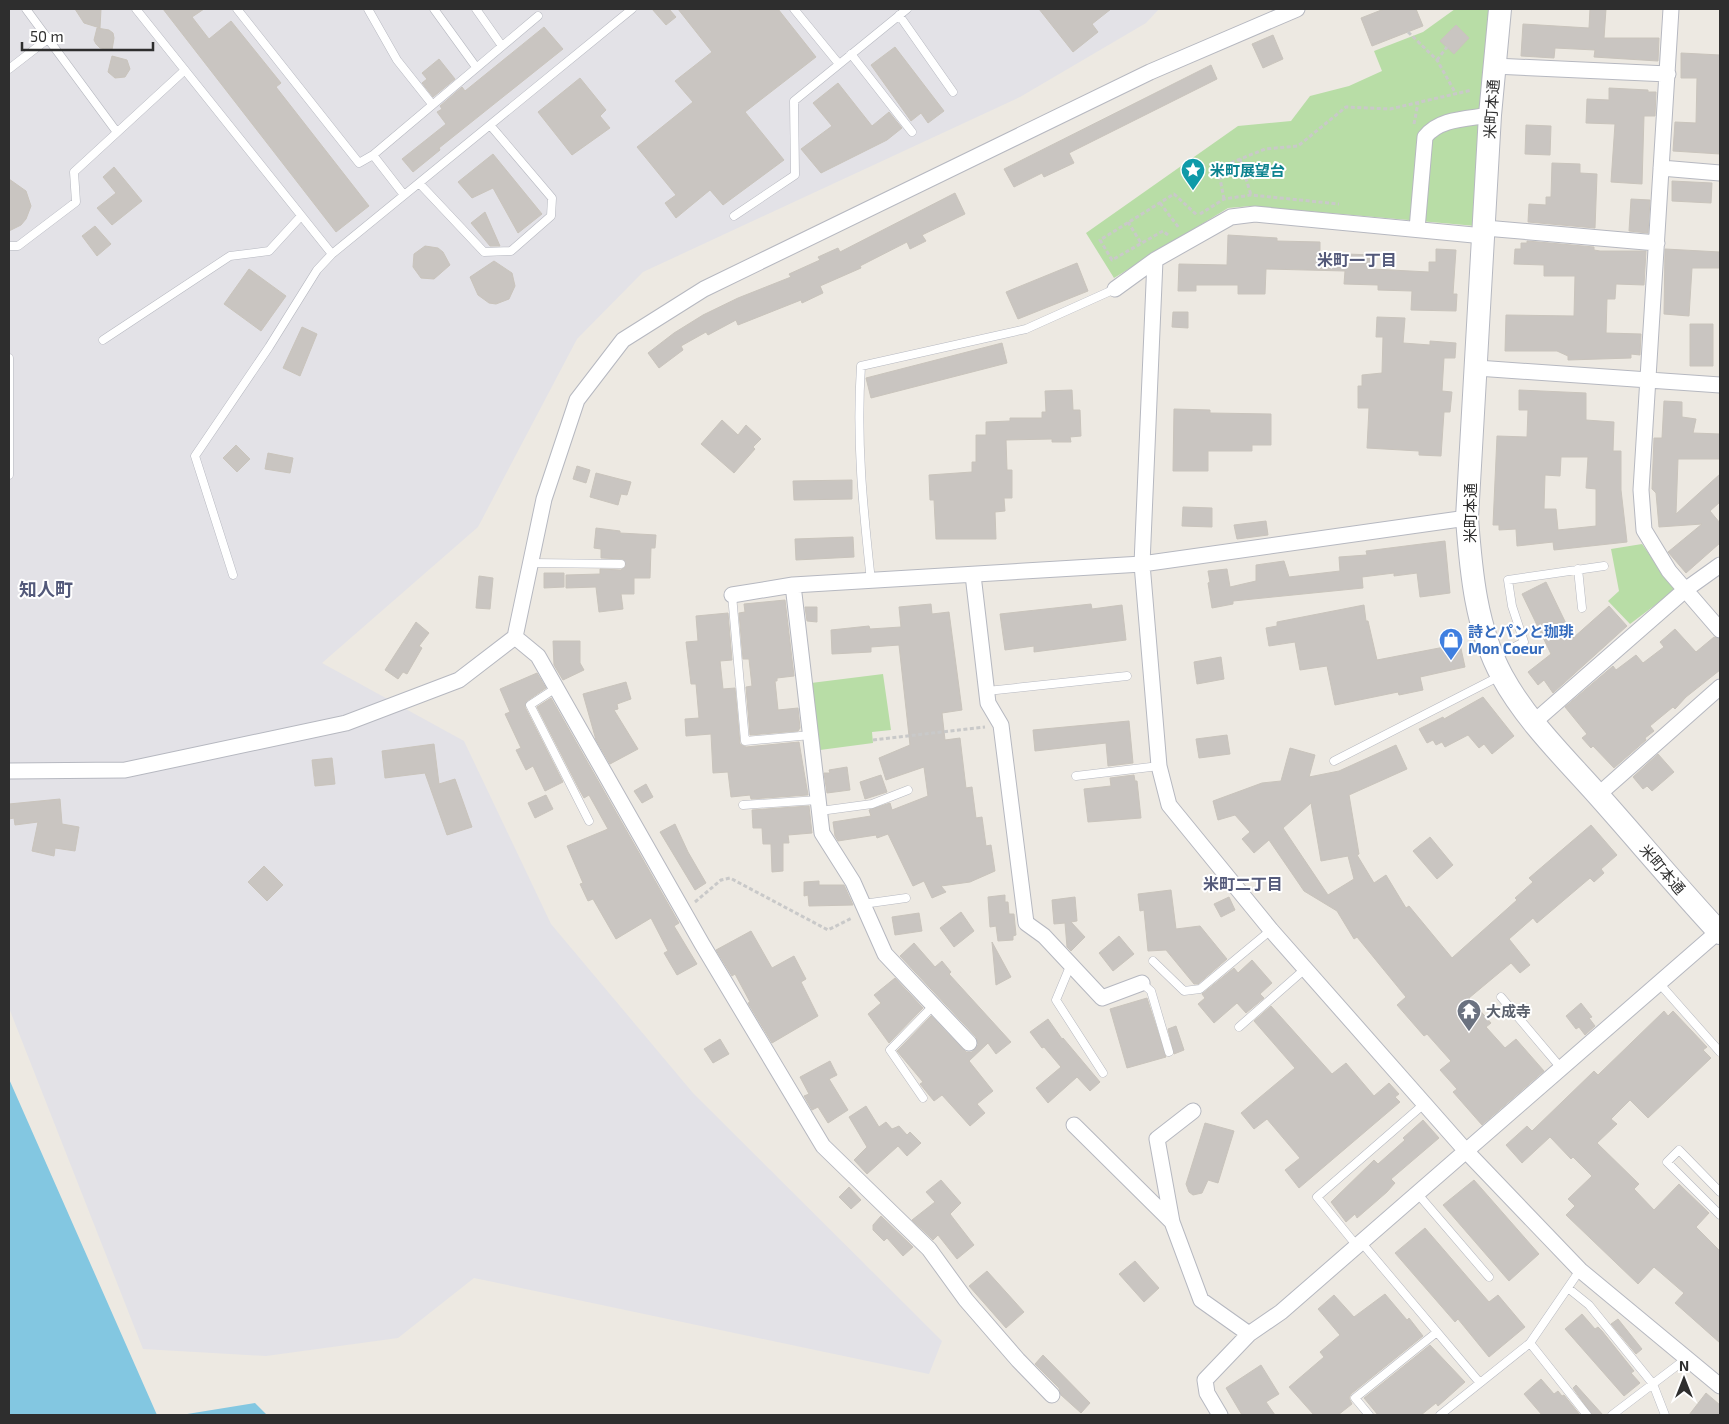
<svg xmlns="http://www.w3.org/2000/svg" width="1729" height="1424" font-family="'Exo 2','Noto Sans JP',sans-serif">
  <rect width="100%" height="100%" fill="#ede9e2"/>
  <path fill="#e3e2e7" d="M9 9H1159L1146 23 1020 97 643 272 577 339 478 527 322 663 464 741 551 924 693 1093 942 1341 929 1374 474 1278 398 1338 266 1356 143 1349 9 1008Z"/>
  <path fill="#b8dda6" d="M1455 9H1494L1476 226 1251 206 1228 208 1114 278 1086 233 1238 126 1291 121 1310 96 1349 86 1382 71 1374 51 1423 32Z
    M1642 544 1675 590 1630 624 1608 601 1619 591 1611 549Z
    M883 674 891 730 872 732 873 743 820 750 811 683Z"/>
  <path fill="#83c7e1" d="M9 1079 157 1415H9Z
    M255 1403 267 1415H181Z"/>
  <path fill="#c9c5c1" stroke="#c9c4bc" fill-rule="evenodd" d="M75 9H101L100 28 84 23Z
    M163 9H204L192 17 209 39 231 21 281 83 276 87 369 206 336 232Z
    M652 9H669L676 17 666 25Z
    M678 9H778L816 57 745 112 784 160 723 205 710 190 676 218 665 203 676 195 637 147 693 102 675 81 712 52Z
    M1039 9H1111L1092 24 1098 32 1073 52Z
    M1384 9H1416L1423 26 1372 46 1361 18Z
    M1590 9H1606L1604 38H1659L1658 61 1594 57 1595 50 1555 48 1554 58 1521 56 1523 24 1589 28Z
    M1456 25 1469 38 1454 54 1440 41Z
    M544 27 563 49 439 148 440 150 413 172 402 159 446 124 437 112 442 109 440 106 462 87 465 91Z
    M97 28 109 30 113 33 114 38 112 50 100 48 96 44 94 40Z
    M1273 35 1283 59 1263 68 1252 44Z
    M895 47 944 111 928 123 921 113 911 121 871 65Z
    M1681 53 1720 55V154L1673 151 1675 122 1696 123 1697 78H1681Z
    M112 56 127 60 130 69 125 77 115 78 108 72Z
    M439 59 455 79 433 97 422 83 427 79 422 73Z
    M1211 65 1217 79 1069 153 1074 163 1044 177 1042 173 1014 187 1004 169Z
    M580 78 606 110 600 116 610 128 572 155 538 112Z
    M838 83 872 126 889 112 902 128 887 140 821 173 801 149 832 126 813 103Z
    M1609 88 1648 90V92H1656L1655 116H1644L1642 184 1611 182 1615 124 1586 123 1587 99 1609 100Z
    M1526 125 1551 126 1550 155 1525 154Z
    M493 154 542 214 518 233 493 188 472 198 458 182Z
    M1552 163 1580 164V173L1597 174 1595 228 1528 222 1529 204 1546 205V197H1551Z
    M114 167 142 201 112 225 97 208 116 193 103 177Z
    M9 179 26 191 31 206 26 219 21 225 9 231Z
    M1672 181 1712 183 1711 203 1672 201Z
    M955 193 965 214 922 235 926 241 910 249 907 242 860 266 861 268 820 286 823 293 802 303 801 300 738 325 736 320 708 335 706 332 681 346 683 350 659 368 648 353 674 333 703 315 738 298 791 277 789 274 820 260 818 257 838 248 840 252Z
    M1631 199 1650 200 1648 233 1629 231Z
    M485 212 500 246H490L471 223Z
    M95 226 111 244 97 256 82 236Z
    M1228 235 1277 238V241L1320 242V253L1373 255 1372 269 1429 272V262H1436V249L1456 250 1453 294H1457L1456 311 1411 310 1412 291 1378 290V285L1344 284 1345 271 1266 269 1265 294H1238V285H1196V291H1178L1179 264 1227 265Z
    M1527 241 1594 247V250L1600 251H1646L1644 285 1616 284 1615 299H1607L1606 333 1641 334 1640 355 1631 354V358L1568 360V356L1557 351H1505L1506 315 1574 316 1575 276H1544V265L1514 264 1515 249H1521V243H1527Z
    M425 246 438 248 443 252 450 265 434 279 421 278 413 267 414 254Z
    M1665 249 1720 252V268H1692L1689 316 1664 314Z
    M494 261 512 273 515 286 509 299 496 304 489 303 478 295 470 277Z
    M1077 263 1088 291 1018 319 1006 292Z
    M249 269 286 296 261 331 224 304Z
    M1173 312H1188V328L1172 327Z
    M1377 317 1405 318 1403 343 1430 345V341L1456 343 1455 358H1444L1442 391 1452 392 1450 412H1444L1441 456 1419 455V451L1367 448 1369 408H1358V386H1362V375L1382 373 1383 337H1376Z
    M1690 324H1713V366H1690Z
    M302 327 317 334 300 376 283 368Z
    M1002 343 1007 363 871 398 866 378Z
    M1072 390 1073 410H1080L1081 436 1070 437 1071 442H1052V439L1006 440 1007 470H1012V498H1004L1005 511 995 512 996 539H936L934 500H930L929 475 972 472V462H976V435H986V422L1010 421V418H1042V412H1046L1045 391Z
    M1519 390 1586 393V420L1614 422 1613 451H1621V490L1627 542 1554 550 1553 542 1517 546 1516 529 1499 530V525H1493L1497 436 1527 437 1528 410H1519ZM1561 457H1588L1586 488 1596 489V526L1558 530 1556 509H1544L1545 475 1560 476Z
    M1664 401 1682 402V417L1696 419 1693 433 1720 434V459H1678L1676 514 1720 474V502L1710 511 1720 523V543L1686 573 1668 552 1702 524 1659 527 1656 493 1652 489 1654 438H1662Z
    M1174 409 1210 410V413L1271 414V445H1252V451H1208V471H1173Z
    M722 420 738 435 746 425 761 439 753 447 755 449 734 473 701 444Z
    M236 445 250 459 237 472 223 458Z
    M268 453 293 458 290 473 265 469Z
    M577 466 590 470 586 483 573 479Z
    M596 473 631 482 627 495 621 494 618 505 590 497Z
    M852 480V499L794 500 793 481Z
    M1183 507 1212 508V527L1182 526Z
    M1266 521 1268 535 1237 539 1234 525Z
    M596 528 620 531V533L656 535 655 548H651L650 578H634V594H621L623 609 599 612 596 587 566 588V575L600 574V569L621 570 626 566 623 559 601 558V549L594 548Z
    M853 537 854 557 796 560 795 539Z
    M1445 541 1450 593 1420 597 1417 573 1394 576V573L1362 577 1363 588 1233 601V604L1212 608 1208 583 1210 582 1208 571 1227 569 1230 587 1256 581V565L1284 561 1289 577 1340 571 1339 557 1367 555 1366 551Z
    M544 573H564V587L544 588Z
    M479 576 493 578 490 609 476 608Z
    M1546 582 1573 638 1609 606 1627 626 1553 693 1544 680 1538 685 1528 672 1551 654 1522 594Z
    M785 600 794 676 777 678V681H775L778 710 798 708 800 728 798 731 750 735 746 687 752 686 749 659H743L739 613 745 612 744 604Z
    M931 604 932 614 949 612 962 710 942 713 945 740 960 738 966 788 972 787 976 818 982 817 986 846 991 845 995 871 970 882 941 886 946 892 932 898 924 881 913 886 888 834 877 838 876 835 838 841 835 836 833 822 871 816 869 810 890 803 892 810 928 796 924 767 886 780 879 758 910 745 899 645 871 647V652L832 654 831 630 869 626 870 629 901 627 899 607Z
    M1091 604 1092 609 1122 605 1126 640 1034 652V646L1005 650 1000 614Z
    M1364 605 1366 621H1368L1377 660 1460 644 1465 667 1420 677 1423 690 1399 695 1398 692 1335 705 1327 666 1300 670 1295 642 1269 646 1266 628 1277 626V622Z
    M805 607H817V622L807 621Z
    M728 613 732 660 720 661 723 689 735 688 740 744 746 747 799 742 808 795 751 799 750 795 731 797 728 772 713 773 711 734 686 736 685 719 699 718 696 684H691L686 642 698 641 696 616Z
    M416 622 429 633 419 646 422 648 407 674 403 672 398 679 385 670Z
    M1675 629 1696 652 1714 637 1720 639V670L1686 697 1675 709 1673 707 1650 726 1654 731 1645 738 1646 740 1614 768 1593 746 1591 748 1582 738 1587 734 1565 707 1613 666 1616 670 1636 655 1643 663 1664 647 1660 642Z
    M553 641H580V663L584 670 563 680 554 665Z
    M1221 657 1224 679 1197 684 1194 662Z
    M537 673 546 688 527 701 525 707 563 782 545 791 533 766 526 770 516 750 521 748 505 714 510 712 500 689Z
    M626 682 631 699 617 704 618 709 614 710 638 749 610 764 596 740 583 694Z
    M1483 697 1514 736 1492 754 1484 744 1479 748 1468 735 1445 747 1442 742 1436 745 1433 740 1427 743 1419 729 1443 717 1444 719Z
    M551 698 679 923 674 926 697 964 677 975 664 953 668 951 651 918 616 939 593 899 588 901 580 884 583 883 567 846 608 829 589 795 584 798 579 789 537 707Z
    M1129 721 1133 763 1108 766 1106 743 1035 751 1033 730Z
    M1227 735 1230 754 1199 758 1196 739Z
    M434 744 439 784 455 779 472 827 447 835 425 773 385 778 382 751Z
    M1396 745 1407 769 1349 795 1359 854 1357 855 1374 883 1386 875 1406 908 1409 906 1452 958 1517 900 1515 898 1533 882 1529 878 1591 825 1617 855 1601 869 1604 873 1594 882 1590 878 1537 923 1533 918 1509 939 1530 965 1520 973 1511 963 1469 998 1491 1023 1486 1027 1505 1048 1516 1039 1544 1071 1482 1125 1453 1092 1457 1089 1440 1070 1451 1061 1427 1034 1424 1036 1397 1005 1406 997 1357 937 1354 939 1337 911 1304 891 1269 840 1254 853 1242 839 1250 832 1235 815 1218 820 1213 801 1262 783 1281 781 1290 748 1315 755 1309 777 1339 771ZM1311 803 1321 861 1348 856 1354 879 1328 895 1283 828Z
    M1658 754 1674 772 1652 791 1647 786 1643 789 1633 777Z
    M332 758 335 784 315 786 312 760Z
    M847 767 850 790 827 793 824 773H830L829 770Z
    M881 775 887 792 865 799 860 782Z
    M1134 775 1135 781H1137L1141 818 1088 822 1084 789 1111 786 1110 778Z
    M646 784 653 797 642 803 634 791Z
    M546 795 553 809 535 818 528 803Z
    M60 799 62 824 79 827 75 851 55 848 54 856 32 851 38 822 15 825 14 818 9 819V804Z
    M809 806 812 833 788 835 789 843H783V871L772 872 771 844H763L762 828H753L752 810Z
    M675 824 688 852 706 883 695 890 660 832Z
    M1430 837 1453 865 1437 879 1413 851Z
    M264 866 283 885 267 901 248 882Z
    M819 881V885H844L853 905 809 906 808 895 804 896V882Z
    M1171 890 1176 929 1200 926 1227 959 1198 984H1194L1166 950 1148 951 1144 910 1140 911 1138 894Z
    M1005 895V902H1008L1009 914H1014L1016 935 1013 936V940L998 941 996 926 990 927 988 897Z
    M1075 897 1077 921 1071 922 1085 937 1071 951 1067 947 1065 923 1054 924 1052 900Z
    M1229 897 1235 910 1221 917 1214 904Z
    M961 912 974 931 954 947 940 928Z
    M919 913 922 931 895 935 892 917Z
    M751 931 772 968 794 956 806 979 801 982 818 1016 772 1043 748 1003 750 1002 735 974 732 976 716 950Z
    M1119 936 1134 954 1113 971 1099 953Z
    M992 942 1011 977 996 985Z
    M914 943 935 967 942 961 951 972 949 974 1011 1042 996 1054 988 1043 969 1061 993 1091 977 1104 985 1113 970 1126 942 1095 934 1101 920 1084 923 1082 897 1051 931 1016 966 1052H972L978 1045 976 1037 900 956Z
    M1252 960 1272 983 1260 994 1264 998 1246 1013 1237 1003 1214 1023 1198 1004 1205 998 1202 994 1234 968 1238 973Z
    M895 978 923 1008 889 1043 868 1014 881 1003 874 995Z
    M1147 998 1166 1057 1127 1068 1110 1009Z
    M1581 1003 1592 1017 1589 1018 1595 1026 1585 1035 1579 1027 1576 1029 1566 1016Z
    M1271 1006 1332 1074 1346 1063 1374 1096 1389 1083 1399 1094 1395 1097 1400 1102 1299 1188 1285 1170 1300 1158 1267 1119 1254 1129 1241 1113 1295 1068 1254 1021Z
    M1664 1011 1668 1016 1673 1011 1707 1047 1703 1050 1711 1058 1648 1118 1630 1100 1611 1119 1617 1124 1597 1143 1639 1184 1634 1189 1654 1210 1679 1184 1709 1213 1696 1227 1720 1251V1343L1675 1303 1684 1293 1654 1267 1638 1284 1566 1215 1575 1206 1568 1199 1592 1176 1573 1157 1571 1159 1550 1137 1522 1163 1506 1145 1527 1126 1532 1131 1594 1071 1598 1075Z
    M1048 1019 1062 1039 1063 1038 1100 1082 1090 1091 1077 1077 1048 1103 1036 1088 1061 1067 1044 1047 1042 1048 1030 1032Z
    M1176 1026 1184 1050 1174 1054 1168 1029Z
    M720 1039 729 1054 713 1063 704 1049Z
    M830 1061 837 1075 829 1079 848 1110 828 1123 818 1107 812 1110 804 1096 809 1094 800 1077Z
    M866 1106 879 1127 886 1122 892 1129 899 1126 907 1135 910 1132 921 1143 907 1156 898 1146 867 1174 854 1160 867 1147 849 1117Z
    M1423 1120 1439 1138 1391 1179 1395 1183 1387 1192 1357 1218 1355 1214 1346 1222 1331 1202 1374 1160 1378 1164 1405 1140 1403 1138Z
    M1205 1123 1234 1131 1218 1183 1208 1180 1202 1193 1193 1195 1189 1192 1186 1184Z
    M941 1180 961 1203 950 1214 974 1245 957 1259 938 1235 933 1240 912 1220 935 1202 926 1192Z
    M1474 1180 1539 1254 1509 1281 1443 1205Z
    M849 1187 861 1200 851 1209 839 1197Z
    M881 1216 913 1247 903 1256 887 1238 884 1241 873 1230V1225Z
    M1425 1228 1489 1302 1498 1295 1525 1327 1489 1357 1458 1319 1455 1322 1395 1253Z
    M1135 1261 1159 1288 1144 1302 1119 1274Z
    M987 1271 1024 1312 1006 1328 969 1286Z
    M1385 1294 1407 1320 1409 1318 1423 1336 1351 1394 1349 1398 1352 1404 1338 1415H1314L1289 1387 1324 1357 1320 1352 1340 1335 1318 1309 1334 1295 1354 1317Z
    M1582 1314 1595 1329 1598 1327 1602 1331 1634 1371 1631 1373 1640 1383 1624 1396 1565 1329Z
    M1618 1319 1642 1349 1636 1354 1611 1324Z
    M1430 1345 1465 1382 1438 1406 1436 1403 1421 1415H1378L1364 1398Z
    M1043 1355 1090 1403 1081 1413 1061 1395 1059 1388 1035 1364Z
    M1261 1365 1279 1394 1266 1402 1275 1415H1242L1226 1388Z
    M1541 1379 1554 1394 1558 1391 1562 1396 1564 1395 1580 1415H1542L1524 1394Z
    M1576 1385 1603 1415H1592L1573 1388Z
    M1706 1393 1720 1405V1415H1689Z"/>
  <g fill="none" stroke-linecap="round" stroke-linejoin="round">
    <defs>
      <path id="lane" d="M26 9 116 131
        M136 9 332 254
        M237 9 359 163 373 155 538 16
        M368 9 397 60 432 104
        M434 9 476 67
        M476 9 502 46
        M794 9 839 64
        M899 15 953 92
        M851 54 912 132
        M9 69 49 38
        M373 155 404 195
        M419 183 484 252 511 251 551 216 552 198 490 125
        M734 216 795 175 794 101 907 9
        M9 246H18L76 202 74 172 185 70
        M103 340 230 256 269 251 301 216
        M9 358V475
        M530 563 621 564
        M1578 569 1582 608
        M233 575 195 456 269 347 317 270 332 254 632 9
        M871 581C863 507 856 441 861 366L1026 329 1115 289
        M732 595 745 741 811 735
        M1496 656 1524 642 1512 606 1508 580 1604 566
        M556 688 530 705 589 821
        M987 691 1127 676
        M1334 761 1500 676
        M1076 776 1159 766
        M743 805 818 800
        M820 811 872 804 908 790
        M863 904 906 898
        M1153 961 1184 991 1200 989 1271 930
        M1071 964 1056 1000 1103 1073
        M1142 983 1151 991 1169 1052
        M1659 983 1720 1052
        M1501 997 1561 1068
        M1239 1027 1305 969
        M923 1098 890 1050 934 1005
        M1720 1192 1679 1150 1667 1162 1720 1215
        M1417 1193 1489 1277
        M1361 1242 1480 1383
        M1357 1246 1317 1197 1424 1104
        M1568 1288 1589 1305 1653 1384 1665 1415
        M1530 1343 1587 1415
        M1369 1415 1355 1398 1437 1332
        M1440 1415 1530 1343 1580 1270
        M1612 1415 1687 1358"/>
      <path id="street" d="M1671 9 1641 490 1644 530 1669 571 1720 630
        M1494 66 1668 74
        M1661 168 1720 173
        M1485 228 1657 243
        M1417 229 1425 137C1439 118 1468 119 1490 115
        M1155 260 1142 564 1159 766 1169 805 1271 930 1466 1151 1580 1270 1720 1386
        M1115 289 1155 260 1231 217 1255 214 1484 236
        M1477 368 1720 385
        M973 575 988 703 1001 725 1026 923 1044 936 1102 998 1142 983
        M793 585 822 833 853 882 885 954 969 1043
        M732 595 793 585 1142 564 1467 518
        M515 637 538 656 702 944 823 1146 929 1249 966 1300 1018 1360 1052 1395
        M1534 722 1685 590 1720 565
        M9 771 125 770 346 723 459 680 515 637 544 499 577 400 623 340 704 289 1150 72 1297 9
        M1598 795 1720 687
        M1193 1111 1157 1139 1172 1222 1201 1300 1249 1334 1281 1312 1720 930
        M1074 1125 1172 1222
        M1220 1415 1207 1393 1205 1380 1249 1334"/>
      <path id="secondary" d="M1500 9 1490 115 1467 518C1471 572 1476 628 1502 676 1526 720 1564 757 1597 794 1638 840 1678 888 1720 933"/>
    </defs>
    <use href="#lane" stroke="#b6b8c0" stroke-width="9"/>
    <use href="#street" stroke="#b6b8c0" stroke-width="17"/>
    <use href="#secondary" stroke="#b6b8c0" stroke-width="24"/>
    <path stroke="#c9c9c9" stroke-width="3" stroke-dasharray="4 2.5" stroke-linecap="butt" d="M1408 32 1437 60 1456 94
      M1437 60 1447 47
      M1414 124 1418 103
      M1240 159 1251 195
      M1224 199 1218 168 1265 149 1298 146 1346 107 1390 109 1472 90
      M1160 203 1179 228
      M1200 214 1224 199 1251 195 1339 204
      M1128 222 1141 243
      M1168 235 1163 231 1112 260 1100 240 1174 194 1198 216
      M873 740 985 727
      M695 902 721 880 730 878 828 930 852 918"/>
    <use href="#lane" stroke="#fff" stroke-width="8"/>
    <use href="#street" stroke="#fff" stroke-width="15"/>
    <use href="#secondary" stroke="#fff" stroke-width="22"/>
  </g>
  <defs>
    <symbol id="sight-pin" viewBox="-11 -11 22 30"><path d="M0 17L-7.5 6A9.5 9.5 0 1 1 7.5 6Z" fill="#0f9aa8" stroke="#fff"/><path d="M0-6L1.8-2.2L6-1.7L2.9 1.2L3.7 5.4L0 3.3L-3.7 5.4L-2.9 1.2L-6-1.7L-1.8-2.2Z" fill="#fff"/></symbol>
    <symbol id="shop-pin" viewBox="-11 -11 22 30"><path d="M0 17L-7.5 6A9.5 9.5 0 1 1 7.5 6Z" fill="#3f7fe0" stroke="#fff"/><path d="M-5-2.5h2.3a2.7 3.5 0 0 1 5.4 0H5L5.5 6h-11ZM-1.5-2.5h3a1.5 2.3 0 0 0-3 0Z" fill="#fff"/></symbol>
    <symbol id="temple-pin" viewBox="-11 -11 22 30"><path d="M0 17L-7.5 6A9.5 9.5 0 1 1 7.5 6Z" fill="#6b7280" stroke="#fff"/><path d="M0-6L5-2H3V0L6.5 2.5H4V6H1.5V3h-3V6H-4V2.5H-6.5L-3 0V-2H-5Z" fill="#fff"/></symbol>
  </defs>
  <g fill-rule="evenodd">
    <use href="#sight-pin" x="1179" y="156" width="28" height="38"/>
    <use href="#shop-pin" x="1437" y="626" width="28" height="38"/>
    <use href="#temple-pin" x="1455" y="997" width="28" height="38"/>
  </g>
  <g text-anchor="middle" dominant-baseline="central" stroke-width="4" stroke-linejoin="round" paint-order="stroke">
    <g font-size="15" fill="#2e2e2e" stroke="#fff">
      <text transform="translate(1491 109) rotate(-86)">米町本通</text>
      <text transform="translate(1470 513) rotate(-90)">米町本通</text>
      <text transform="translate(1663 869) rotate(49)">米町本通</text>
    </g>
    <g font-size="15" font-weight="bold" fill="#0d838f" stroke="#fff" text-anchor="start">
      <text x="1210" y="170">米町展望台</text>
    </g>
    <g font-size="15" font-weight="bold" fill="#366cbe" stroke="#fff" text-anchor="start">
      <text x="1468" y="631">詩とパンと珈琲<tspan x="1468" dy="17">Mon Coeur</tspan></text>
    </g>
    <g font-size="15" font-weight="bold" fill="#5b616d" stroke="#fff" text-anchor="start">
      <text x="1486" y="1011">大成寺</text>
    </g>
    <g font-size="16" font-weight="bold" fill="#53597a" stroke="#fff">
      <text x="1357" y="259">米町一丁目</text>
      <text x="1243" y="883">米町二丁目</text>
    </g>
    <g font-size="18" font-weight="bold" fill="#53597a" stroke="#fff">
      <text x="46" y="589">知人町</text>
    </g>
  </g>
  <rect width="1729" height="1424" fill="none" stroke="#2e2e2e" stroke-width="20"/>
  <g transform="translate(1684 1379)" stroke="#ffffff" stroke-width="4" paint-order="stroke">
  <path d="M0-4L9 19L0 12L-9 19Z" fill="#2e2e2e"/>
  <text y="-8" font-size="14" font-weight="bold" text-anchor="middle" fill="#2e2e2e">N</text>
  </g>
  <path d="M22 42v8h131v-8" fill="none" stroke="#2e2e2e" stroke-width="2.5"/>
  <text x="30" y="42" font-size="15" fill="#2e2e2e" stroke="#ffffff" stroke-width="4" paint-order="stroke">50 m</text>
</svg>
